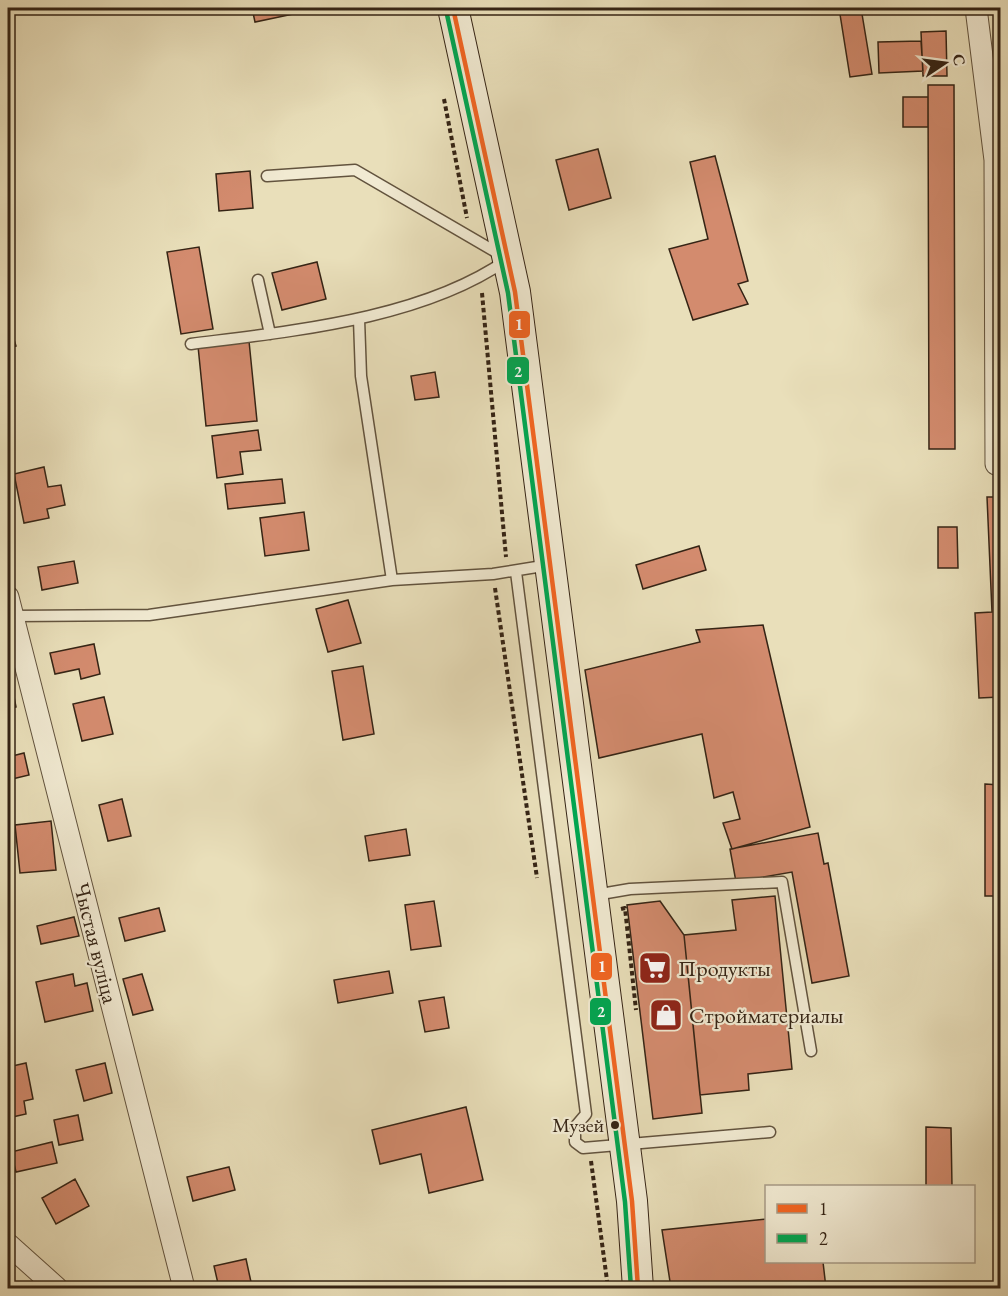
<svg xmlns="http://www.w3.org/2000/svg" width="1008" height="1296" font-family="'EB Garamond',serif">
  <rect width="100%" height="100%" fill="#e9dfba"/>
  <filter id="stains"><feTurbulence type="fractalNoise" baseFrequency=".00333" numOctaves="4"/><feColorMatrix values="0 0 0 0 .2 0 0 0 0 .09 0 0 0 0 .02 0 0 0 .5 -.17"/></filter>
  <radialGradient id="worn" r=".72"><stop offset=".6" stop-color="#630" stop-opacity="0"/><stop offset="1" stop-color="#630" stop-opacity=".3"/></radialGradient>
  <path fill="#d38b6e" stroke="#352415" stroke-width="1.5" d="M252 8H302L303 12 255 22Z
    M839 8H861L872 74 850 77Z
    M999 8H1000V82H999Z
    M946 31 947 76H923L921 32Z
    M921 41 923 71 879 73 878 42Z
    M928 85H954L955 449H929Z
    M903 97H928V127H903Z
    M598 149 611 198 569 210 556 160Z
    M715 156 748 281 738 284 748 304 693 320 669 249 708 239 690 162Z
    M250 171 253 208 219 211 216 174Z
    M199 247 213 329 181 334 167 252Z
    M317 262 326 299 282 310 272 273Z
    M8 320 16 346 8 349Z
    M249 341 257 421 206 426 198 346Z
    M435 372 439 397 415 400 411 376Z
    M258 430 261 450 240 452 243 474 217 478 212 436Z
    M44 467 48 487 61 485 65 505 47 509 49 518 24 523 14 474Z
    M282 479 285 503 228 509 225 484Z
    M987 497H1000V697L979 698 975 613 992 612Z
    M304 512 309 550 265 556 260 518Z
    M938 527H957L958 568H938Z
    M699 546 706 570 643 589 636 565Z
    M74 561 78 583 42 590 38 567Z
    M348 600 361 643 328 652 316 609Z
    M763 625 810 827 732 849 723 823 740 819 733 792 714 798 702 734 599 758 585 670 700 642 696 630Z
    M94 644 100 674 81 679 79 669 55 674 50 653Z
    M8 666 16 707 8 709Z
    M363 666 374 734 343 740 332 671Z
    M104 697 113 734 82 741 73 704Z
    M24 753 29 775 8 780V757Z
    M985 784 1000 785V896H985Z
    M122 799 131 836 108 841 99 805Z
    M51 821 56 870 20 873 15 825Z
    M406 829 410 855 369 861 365 836Z
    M818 833 824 864 828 863 849 976 812 983 792 872 736 882 730 849Z
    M775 896 792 1069 748 1074 749 1090 700 1095 684 935 736 930 732 900Z
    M434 901 441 946 411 950 405 905Z
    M660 901 684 935 702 1113 653 1119 627 905Z
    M159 908 165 931 125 941 119 918Z
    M74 917 79 936 41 944 37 926Z
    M389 971 393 993 338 1003 334 980Z
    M73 974 75 986 87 983 93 1011 45 1022 36 982Z
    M142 974 153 1010 133 1015 123 979Z
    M444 997 449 1028 425 1032 419 1001Z
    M26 1063 33 1099 24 1101 26 1114 8 1118V1067Z
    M105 1063 112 1093 84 1101 76 1070Z
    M466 1107 483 1180 429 1193 421 1154 380 1164 372 1130Z
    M78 1115 83 1140 59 1145 54 1120Z
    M926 1127 951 1128 952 1186H926Z
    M52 1142 57 1163 16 1172 11 1152Z
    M229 1167 235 1190 193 1201 187 1177Z
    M75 1179 89 1206 56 1224 42 1198Z
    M766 1219V1262H823L826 1288H671L662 1230Z
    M246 1259 251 1282 219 1288 214 1266Z"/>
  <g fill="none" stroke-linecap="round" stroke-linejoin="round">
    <defs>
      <path id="service" d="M258 280 270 334
        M359 319 361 376 392 580
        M191 344C292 331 423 319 508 259L355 170 267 176
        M516 572 586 1114 575 1127V1142L583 1148 770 1132
        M13 616 149 615 392 580 493 574 549 565
        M595 895 630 889 782 882 811 1051"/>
      <path id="minor" d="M976 8 995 160 996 464
        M8 597 184 1288
        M8 1244 57 1288"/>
      <path id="secondary" d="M453 8 515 292 632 1201 638 1288"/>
    </defs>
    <use href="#service" stroke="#62533e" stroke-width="13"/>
    <use href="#minor" stroke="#62533e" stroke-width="23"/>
    <use href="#secondary" stroke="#352415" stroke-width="32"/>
    <path stroke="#352415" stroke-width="4" stroke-dasharray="4.5 3" stroke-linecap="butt" d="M444 99 467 218
      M482 293 506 557
      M495 588 537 878
      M621 909 625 908 636 1010
      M591 1161 608 1288"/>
    <use href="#service" stroke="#f1ead2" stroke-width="10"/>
    <use href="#minor" stroke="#f1ead2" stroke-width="21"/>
    <use href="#secondary" stroke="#f1ead2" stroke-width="30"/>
    <defs>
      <path id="bus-1" d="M453 8 515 292 632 1201 638 1288"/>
      <path id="bus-2" d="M446 10 508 293 625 1202 631 1288"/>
    </defs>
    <use href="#bus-1" stroke="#f1ead2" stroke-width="9"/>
    <use href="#bus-2" stroke="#f1ead2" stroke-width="9"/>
    <use href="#bus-1" stroke="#f26522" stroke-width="4.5"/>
    <use href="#bus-2" stroke="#00a651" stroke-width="4.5"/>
  </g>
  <defs>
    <symbol id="supermarket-square" viewBox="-11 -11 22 22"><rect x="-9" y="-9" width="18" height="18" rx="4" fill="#8f2418" stroke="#f1ead2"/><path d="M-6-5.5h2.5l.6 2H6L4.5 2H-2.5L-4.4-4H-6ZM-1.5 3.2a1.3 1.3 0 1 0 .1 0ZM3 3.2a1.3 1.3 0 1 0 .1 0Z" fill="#fff"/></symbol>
    <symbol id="shop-square" viewBox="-11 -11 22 22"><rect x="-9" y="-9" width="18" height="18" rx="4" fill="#8f2418" stroke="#f1ead2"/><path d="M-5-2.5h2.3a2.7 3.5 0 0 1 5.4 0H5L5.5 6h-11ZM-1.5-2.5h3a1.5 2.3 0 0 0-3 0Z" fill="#fff"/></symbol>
  </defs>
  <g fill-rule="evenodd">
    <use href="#supermarket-square" x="636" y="949" width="38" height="38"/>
    <use href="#shop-square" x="647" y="996" width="38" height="38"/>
  </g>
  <circle fill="#352415" stroke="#f1ead2" stroke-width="2" cx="615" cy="1125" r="5"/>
  <g text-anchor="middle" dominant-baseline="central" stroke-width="4.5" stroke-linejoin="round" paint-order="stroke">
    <g font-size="20" fill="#352415" stroke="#f1ead2" text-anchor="end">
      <text x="604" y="1125">Музей</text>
    </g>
    <g font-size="22" fill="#352415" stroke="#f1ead2">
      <text transform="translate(96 943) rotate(76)">Чыстая вуліца</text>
    </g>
    <g font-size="22" fill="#352415" stroke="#f1ead2" text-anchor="start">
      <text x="678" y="968">Продукты</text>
      <text x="689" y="1015">Стройматериалы</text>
    </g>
  </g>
  <g stroke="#f1ead2" stroke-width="2">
    <rect x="508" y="310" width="23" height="29" rx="6" fill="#f26522"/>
    <rect x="506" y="356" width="24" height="29" rx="6" fill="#00a651"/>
    <rect x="590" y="952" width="23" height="29" rx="6" fill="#f26522"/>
    <rect x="589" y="997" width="23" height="29" rx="6" fill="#00a651"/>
  </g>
  <g font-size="16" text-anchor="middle" font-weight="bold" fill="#fff">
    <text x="519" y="330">1</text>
    <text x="518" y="377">2</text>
    <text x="602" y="972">1</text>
    <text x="601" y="1017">2</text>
  </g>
  <rect width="1008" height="1296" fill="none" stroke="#e9dfba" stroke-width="30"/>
  <rect x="9" y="9" width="990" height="1278" fill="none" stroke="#352415" stroke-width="3"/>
  <rect x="15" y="15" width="978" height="1266" fill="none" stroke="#352415" stroke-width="1.5"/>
  <rect x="765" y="1185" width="210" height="78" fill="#f1ead2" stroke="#a69b86" stroke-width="1.5"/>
  <rect x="777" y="1204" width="30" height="9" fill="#f26522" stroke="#a69b86" stroke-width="1.5"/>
  <text x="819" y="1215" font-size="18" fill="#352415">1</text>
  <rect x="777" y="1234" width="30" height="9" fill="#00a651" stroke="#a69b86" stroke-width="1.5"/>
  <text x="819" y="1245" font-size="18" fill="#352415">2</text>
  <g transform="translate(945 63) rotate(77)" stroke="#f1ead2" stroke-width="4.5" paint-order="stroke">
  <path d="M0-4.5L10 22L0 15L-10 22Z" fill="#352415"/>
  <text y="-9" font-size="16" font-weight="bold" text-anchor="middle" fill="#352415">С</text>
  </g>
  <rect width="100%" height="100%" filter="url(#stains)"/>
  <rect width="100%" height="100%" fill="url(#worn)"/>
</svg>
